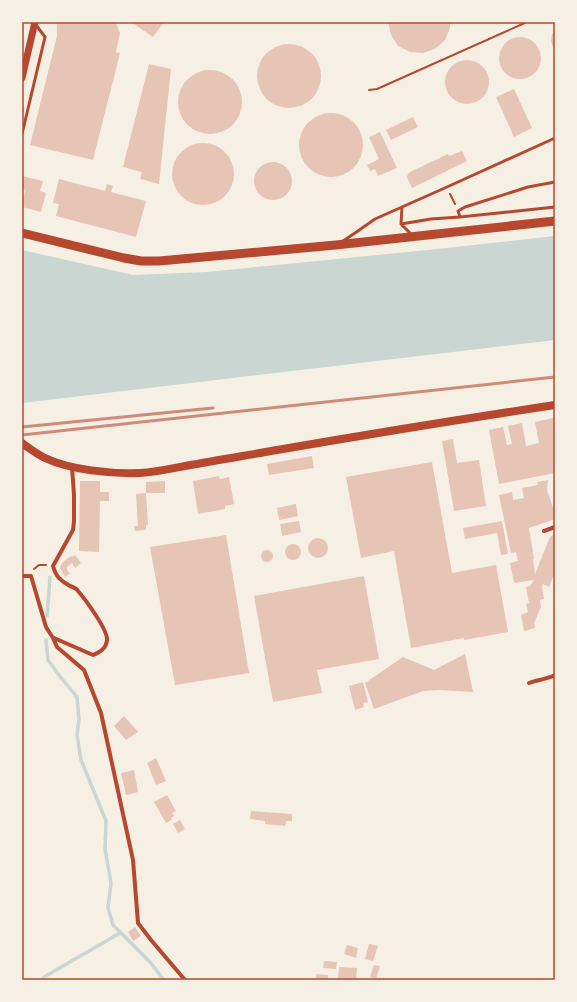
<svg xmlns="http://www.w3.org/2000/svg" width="577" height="1002" font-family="'Open Sans',sans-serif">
  <rect width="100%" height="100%" fill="#f6efe4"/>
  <path fill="#c9d6d2" d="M555 236V340L22 403V250L133 275 207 272 447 248Z"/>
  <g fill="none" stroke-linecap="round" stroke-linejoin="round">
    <path stroke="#c9d6d2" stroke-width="3.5" d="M22 114 23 108
      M47 616 50 577
      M46 640 48 660 62 679 77 697 79 719 77 735 81 760 106 821 105 849 111 883 108 908 113 925 150 962 164 980
      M42 980 44 977 120 933"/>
  </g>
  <path fill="#e6c5b7" d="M57 22H114L116 23 120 33 116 52 120 53 93 160 30 145 57 36Z
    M131 22H164L153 37Z
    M388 22H450V28L445 40 435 49 423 53 410 52 398 46 391 35Z
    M555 30V51L553 48 551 41 552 34Z
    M499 58a21 21 0 1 1 42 0a21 21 0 1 1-42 0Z
    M257 76a32 32 0 1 1 64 0a32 32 0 1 1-64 0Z
    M445 82a22 22 0 1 1 44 0a22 22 0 1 1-44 0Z
    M149 64 171 69 159 184 140 179 142 172 123 167Z
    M178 102a32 32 0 1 1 64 0a32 32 0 1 1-64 0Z
    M514 89 532 128 514 137 496 97Z
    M299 145a32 32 0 1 1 64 0a32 32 0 1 1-64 0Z
    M413 117 418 127 391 140 386 130Z
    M380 132 397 168 378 176 375 169 370 171 367 165 379 159 369 137Z
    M172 174a31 31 0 1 1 62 0a31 31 0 1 1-62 0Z
    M462 151 467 161 412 188 407 177 408 174 410 172 448 154 449 156Z
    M254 181a19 19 0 1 1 38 0a19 19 0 1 1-38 0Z
    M22 176 43 181 40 191 46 193 41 212 22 207V203L26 190 22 189Z
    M59 179 105 191 107 184 113 186 111 192 146 201 136 237 56 216 59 204 53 203Z
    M553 418 555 428V473L499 484 489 430 503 427 507 445 512 444 508 426 522 423 526 446 539 443 535 422Z
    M453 439 457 463 479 460 486 506 454 511 442 441Z
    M312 456 314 468 269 475 267 464Z
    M432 462 452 573 496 565 508 632 464 640V638L411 648 394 551 361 558 346 477Z
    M219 476 220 479 229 477 234 504 225 506V509L198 514 193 481Z
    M548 480 547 490 555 513V519L529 528 534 559H533L535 574 550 537 555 533V571L549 587 543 584 542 587 544 599 540 600 541 607 534 623 535 628 524 631 521 615 528 612 526 604 529 603 526 587 530 586 534 580 514 583 510 563 518 561 516 552 511 553 499 495 512 492 513 500 524 498 522 488 538 485 537 482Z
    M80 481H100V492H109V501H100L99 552 79 551Z
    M165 481V493H146V482Z
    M146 493 148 525H146V530L135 531 134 526H138L136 494Z
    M296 504 298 516 279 520 277 508Z
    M299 521 301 532 282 536 280 524Z
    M502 521 508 554 501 555 497 533 465 539 463 528Z
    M226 535 249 673 175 685 150 547Z
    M308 548a10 10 0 1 1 20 0a10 10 0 1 1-20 0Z
    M285 552a8 8 0 1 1 16 0a8 8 0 1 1-16 0Z
    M261 556a6 6 0 1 1 12 0a6 6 0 1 1-12 0Z
    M75 555 81 563 75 568 72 563 67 567V570L70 574 65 577 62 572 60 567 63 562 71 556 72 557Z
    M364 576 379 659 317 670 322 693 273 702 254 596Z
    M465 654 473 692 438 690 423 691 374 709 365 683 403 657 434 670Z
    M363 682 368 702 363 703 364 707 355 710 349 686Z
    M124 716 138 732 126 740 114 726Z
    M156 758 166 781 156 785 147 763Z
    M134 770 138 792 126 795 121 773Z
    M167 795 176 811 172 813 174 816 171 818 172 820 166 823 154 802Z
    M251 811 292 814V821H286L285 826 265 824V821L250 819Z
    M180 820 185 829 178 833 173 824Z
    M135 927 141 936 133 941 128 932Z
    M369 944 378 946 373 961 365 959Z
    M347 945 358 948 356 958 344 954Z
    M324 961 337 962 336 969 323 968Z
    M374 965 380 966 376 979 370 977Z
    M339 967 357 968 356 980H338Z
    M316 974 328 975V980H316Z"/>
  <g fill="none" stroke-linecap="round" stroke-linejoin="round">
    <path stroke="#b5482f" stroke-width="2" d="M369 90 377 89 527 22
      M450 194 455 204
      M34 569 39 565H46"/>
    <path stroke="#b5482f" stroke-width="3" d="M22 134 45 37 36 25
      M402 207 401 224 412 235
      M460 217 458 211 465 207 528 187 555 182
      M401 224 431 219 460 217 555 207
      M343 241 355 233 375 219 447 187 555 138"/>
    <path stroke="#b5482f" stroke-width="4" d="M544 531 555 527
      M22 576H31L46 627 53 638 57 647 84 670 101 713 133 860 138 923 151 940 185 980
      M54 638 93 655C100 652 106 649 107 640 108 630 85 599 78 591 76 588 73 587 70 586 60 580 56 577 53 566L73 530 74 521V495L72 467
      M529 683C537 680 548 679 555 675"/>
    <path stroke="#b5482f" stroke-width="7" d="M22 78 35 22"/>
    <path stroke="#b5482f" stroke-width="8" d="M22 443C29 448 37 454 45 458 70 470 112 474 140 473 159 472 178 467 197 464 223 459 250 455 277 450 370 434 462 419 555 405"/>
    <path stroke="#b5482f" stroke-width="9" d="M22 233 124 258 141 261H159L336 245 555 221"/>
    <path stroke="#cf8b77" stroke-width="3" d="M22 427 213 408
      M22 435 555 377"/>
  </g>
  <rect width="577" height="1002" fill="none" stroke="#f6efe4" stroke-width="46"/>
  <rect x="23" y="23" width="531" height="956" fill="none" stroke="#b5482f" stroke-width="1.5"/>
</svg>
